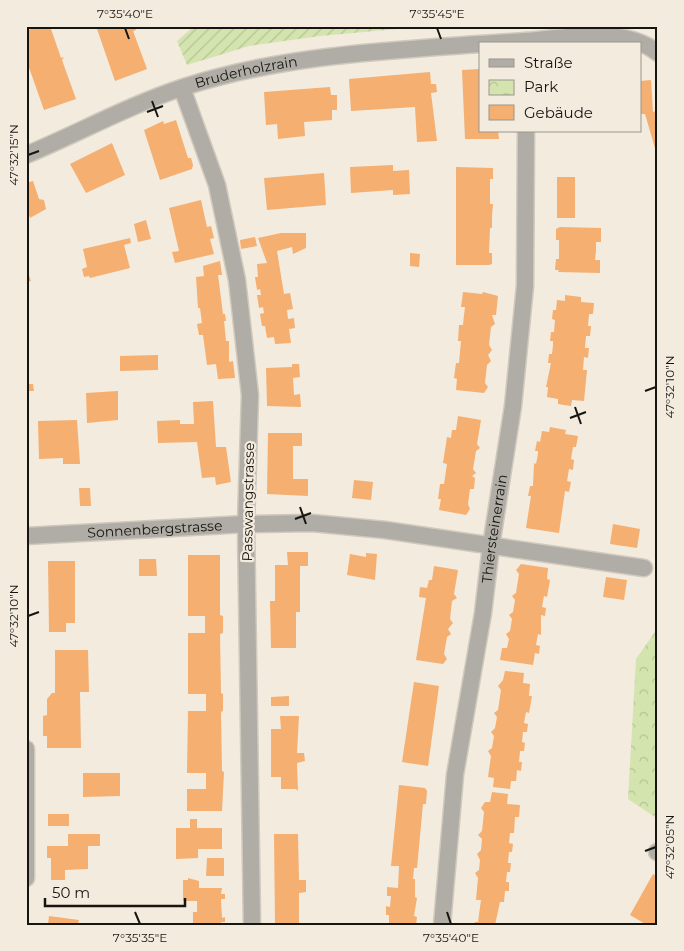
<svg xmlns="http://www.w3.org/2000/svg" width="684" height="951" font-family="Montserrat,sans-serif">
  <defs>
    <pattern id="park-crowns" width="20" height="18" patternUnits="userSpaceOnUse" patternTransform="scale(1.25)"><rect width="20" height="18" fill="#d4e4af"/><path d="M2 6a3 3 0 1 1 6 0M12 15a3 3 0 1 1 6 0" fill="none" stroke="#b5c396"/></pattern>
    <pattern id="garden-furrows" width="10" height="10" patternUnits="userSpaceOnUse" patternTransform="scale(1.25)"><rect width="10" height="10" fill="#d4e4af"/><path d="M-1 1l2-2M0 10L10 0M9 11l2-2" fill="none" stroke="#b5c396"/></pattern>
  </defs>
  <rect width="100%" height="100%" fill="#f3ebde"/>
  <path fill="url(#park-crowns)" d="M657 629H658V819L628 799 636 659Z"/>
  <path fill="url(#garden-furrows)" d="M194 26H430L320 36 249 46 187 65 177 41Z"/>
  <path fill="#f4af71" d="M39 26H50L61 58 64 57 62 60 76 99 44 110 26 59V31Z
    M96 26 135 27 136 30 133 31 147 69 115 81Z
    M480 69V131H498L499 139H465L462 70Z
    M430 72 431 84H436L437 92 431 93 437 141 417 142 415 107 351 111 349 79Z
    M651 80 653 112 658 110 657 155 645 114H640V81Z
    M330 87 331 95H337V110H332V120L304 122 305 136 278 139 277 124 266 125 264 92Z
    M176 120 188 158H191L193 165 192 169 160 180 144 130 163 121 164 124Z
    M112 143 125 175 86 193 70 164Z
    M393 165V171L409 170 410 194 393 195V190L351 193 350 167Z
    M456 167 493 168V179H490V204H493L492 216V228H490L489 253H492V264L489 265H456Z
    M324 173 326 205 267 210 264 178Z
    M557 177H575V218H557Z
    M33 181 39 199 44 200 46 209 30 218 28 211 26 212V183Z
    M201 200 207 227 211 226 214 238 210 239 214 254 175 263 172 252 179 251 169 208Z
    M146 220 151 239 138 242 134 224Z
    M560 227 601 228V242H596V251L595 260H600V273L558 272 559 270H555L556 259H559V240H556V229Z
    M281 233H306V248L293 254 292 247 277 251 284 294 290 293 293 309 287 310 288 319 294 318 295 328 289 329 291 343 275 344 274 337 267 338 265 326H262L260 314 264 313 263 307 259 308 257 295H261L260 289 257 290 255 277H258L257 264 267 263 258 238Z
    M255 237 257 246 241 249 240 240Z
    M130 238 131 243 124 245 130 268 90 278 89 276 84 277 82 269 87 267 83 249Z
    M410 253 420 254 419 267 410 266Z
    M220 261 222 275H218L223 314H225L226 321H224L226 341H229V362L233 361 235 378 218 379 216 364 207 365 203 335H199L197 324 202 323 200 308H198L196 277 204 276 203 266Z
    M26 266 31 281 26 282Z
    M463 292 482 294 483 292 498 296 496 315H492L495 324 491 327 489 345 492 350 488 355 491 361 487 365 485 383 488 387 484 393 456 390 457 379 454 378 456 363H459L461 341H458L459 325H463L464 315 465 307H461Z
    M565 295 581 297V302L594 303 593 314H589L588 326H591L590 336H586L585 348H589L588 358 584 357 583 370H587L584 401 572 400 571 406 558 404V399L547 397 548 387H546L551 363H548L549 354H552L553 345V341H550L551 332H554L555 320 552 319 553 310H556L557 300 565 301Z
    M158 355V370L120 371V356Z
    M292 364H299L300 377 293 378 294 395 300 394 301 407 267 406 266 368 292 367Z
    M26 384H33L34 391H26Z
    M118 391V420L87 423 86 393Z
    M213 401 216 447H226L231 482 216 485 215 477 202 478 197 442 158 443 157 421 180 420V424H194L193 402Z
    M458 416 481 420 477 444 480 448 476 451 473 469 476 473 472 476 475 478 474 489H470L468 504 470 509 466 515 439 510 441 499H438L440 484H444L447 464 443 463 447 437 451 438 452 430H456Z
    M77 420 80 464H63V458L39 459 38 421Z
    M550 427 566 430 565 434 578 436 576 447H573L571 459 574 460 573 470 569 469 567 481 571 482 569 492 565 491 559 533 526 528 531 496H528L530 486H533L534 463 536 464 538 454V451H535L537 441 540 442 542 431 549 432Z
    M268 433H302V446H293V479H308V496L267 494Z
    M354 480 373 482 371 500 352 498Z
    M79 488H90L91 506H80Z
    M613 524 640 529 637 548 610 544Z
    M287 552H308V566H300V612H296V648H271L270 601H275V565H288Z
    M366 553 377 554 375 580 347 575 350 554 366 557Z
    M188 555H220V615L223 616V633L220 634 221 693 223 694V711L221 712 222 771 224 772 222 811H187V789H206V773H187L188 711H206V694H188V633H205V616H188Z
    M139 559H156L157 576H139Z
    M48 561H75V623H66V632H49Z
    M521 564 548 568 547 579 550 580 547 597 544 596 542 607 546 608 545 616 541 615V635L538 634 536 645 540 646 539 654 535 653 533 665 500 660 502 648H507L509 639 506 634 510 631 512 619 509 615 513 612 515 600 512 596 516 593 519 574 516 570Z
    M434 566 458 570 454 594 457 598 452 601 450 619 453 623 448 629 451 634 447 637 444 654 447 659 443 664 416 660 426 598 419 597 420 587 427 588 429 580H432Z
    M606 577 627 580 624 600 603 597Z
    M55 650H88L89 692H80L81 748H47V736H43V716L47 715V699L52 693H55Z
    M505 671 524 673 523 683 530 684 529 696H532L529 713 526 712 524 723 528 724 527 732H523L522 742 525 743 524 751H520L519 762H522L521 771 517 770 516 781H511L510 789 493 787 494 778 488 777 491 756 488 751 492 748 494 736 491 732 495 728 497 717 494 713 498 710 501 690 498 686 503 680Z
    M414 682 439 686 428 766 402 762Z
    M289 696V706H271V697Z
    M280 716H299L297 753H304L305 761 297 763 298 791 296 789H281V777H271V729H281Z
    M83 773H120V796L83 797Z
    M399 785 425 788 427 791 426 804H423L417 868H414L413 879H415V897L417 898 414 916 417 917 416 925H389V915H386V906L390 907 391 896H387V887L398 888 399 866H391Z
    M492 792 508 794 507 804 520 805 519 817H515L514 833H510L509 843 513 844 512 852H509L508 863H511L510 872H507L506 882H509V891H505L504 902H500L495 925H474L475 922H478L481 900H476L478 878 475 873 479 870 480 860 477 854 481 850 482 839 478 835 482 831 484 812 481 808 485 802H490Z
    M48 814H69V826H48Z
    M190 819H197V828H222V849H198V858L176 859V828H190Z
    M68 834H100V846H88V869L65 870V880H51V858H47V846H68Z
    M274 834H298L299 880H306V892L299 893V925H275Z
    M207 858H224V876H206Z
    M653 874 658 877V925H647L630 915Z
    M188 878 199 881V888H222L221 894H225V899H221L222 918 225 917V922H221L222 925H193V912H197V901H183V880H188Z
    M49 916 79 920 78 925H48Z"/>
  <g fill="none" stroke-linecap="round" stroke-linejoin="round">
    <defs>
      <g id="street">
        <path d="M481 44 526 41"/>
        <path d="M526 44V41C567 38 623 25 658 53"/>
        <path d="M182 88 217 185 237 280 250 395 246 524 252 925"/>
        <path id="s1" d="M26 155C79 133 129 105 184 87 280 56 380 51 480 44"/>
        <path id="s2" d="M26 536 246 524 312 523 385 530 644 568"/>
        <path d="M26 749V878"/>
        <path d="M657 852H658"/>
        <path id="s3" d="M442 925 455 775 483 613 491 546 513 406 525 286 526 131"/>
      </g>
    </defs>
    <use href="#street" stroke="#d0c9bd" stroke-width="19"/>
    <use href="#street" stroke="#b0aca6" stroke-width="16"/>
  </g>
  <path fill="none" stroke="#171510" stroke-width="2" d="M125 28 129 39M437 28 441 39M152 101 158 117M147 112 163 106M28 155 39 151M645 391 656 387M575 407 581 424M570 418 586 412M300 507 306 524M295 519 311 513M28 616 39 612M645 851 656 847M135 912 140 924M447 912 451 924"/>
  <g text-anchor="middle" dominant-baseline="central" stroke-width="4.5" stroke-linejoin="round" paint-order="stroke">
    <g font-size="14" fill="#171510" stroke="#f3ebde">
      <text stroke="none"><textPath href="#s1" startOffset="236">Bruderholzrain</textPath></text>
      <text transform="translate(248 502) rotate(-89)">Passwangstrasse</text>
      <text stroke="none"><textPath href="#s2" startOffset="129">Sonnenbergstrasse</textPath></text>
      <text stroke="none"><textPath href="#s3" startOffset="400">Thiersteinerrain</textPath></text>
    </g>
  </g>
  <rect width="684" height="951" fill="none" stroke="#f3ebde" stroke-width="55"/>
  <rect x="479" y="42" width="162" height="90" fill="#f3ebde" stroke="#9b958c"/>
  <rect x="489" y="59" width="25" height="8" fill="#b0aca6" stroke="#9b958c"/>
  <text x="524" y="68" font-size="15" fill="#171510">Straße</text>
  <rect x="489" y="80" width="25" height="15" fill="url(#park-crowns)" stroke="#9b958c"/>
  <text x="524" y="92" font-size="15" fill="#171510">Park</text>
  <rect x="489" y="105" width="25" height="15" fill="#f4af71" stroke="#9b958c"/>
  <text x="524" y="118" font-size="15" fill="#171510">Gebäude</text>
  <path d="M45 898v8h140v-8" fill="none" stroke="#171510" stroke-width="2.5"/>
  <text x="52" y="898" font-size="15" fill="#171510" stroke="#f3ebde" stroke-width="4" paint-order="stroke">50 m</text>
  <rect x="28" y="28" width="628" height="896" fill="none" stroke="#171510" stroke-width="2"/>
  <g font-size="12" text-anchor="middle" fill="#171510">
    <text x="125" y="18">7°35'40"E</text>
    <text x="437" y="18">7°35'45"E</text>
    <text transform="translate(14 155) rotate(-90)" y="4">47°32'15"N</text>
    <text transform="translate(670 387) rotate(-90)" y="4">47°32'10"N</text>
    <text transform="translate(14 616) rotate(-90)" y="4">47°32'10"N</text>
    <text transform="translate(670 847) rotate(-90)" y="4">47°32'05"N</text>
    <text x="140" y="942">7°35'35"E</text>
    <text x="451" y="942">7°35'40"E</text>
  </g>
</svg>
